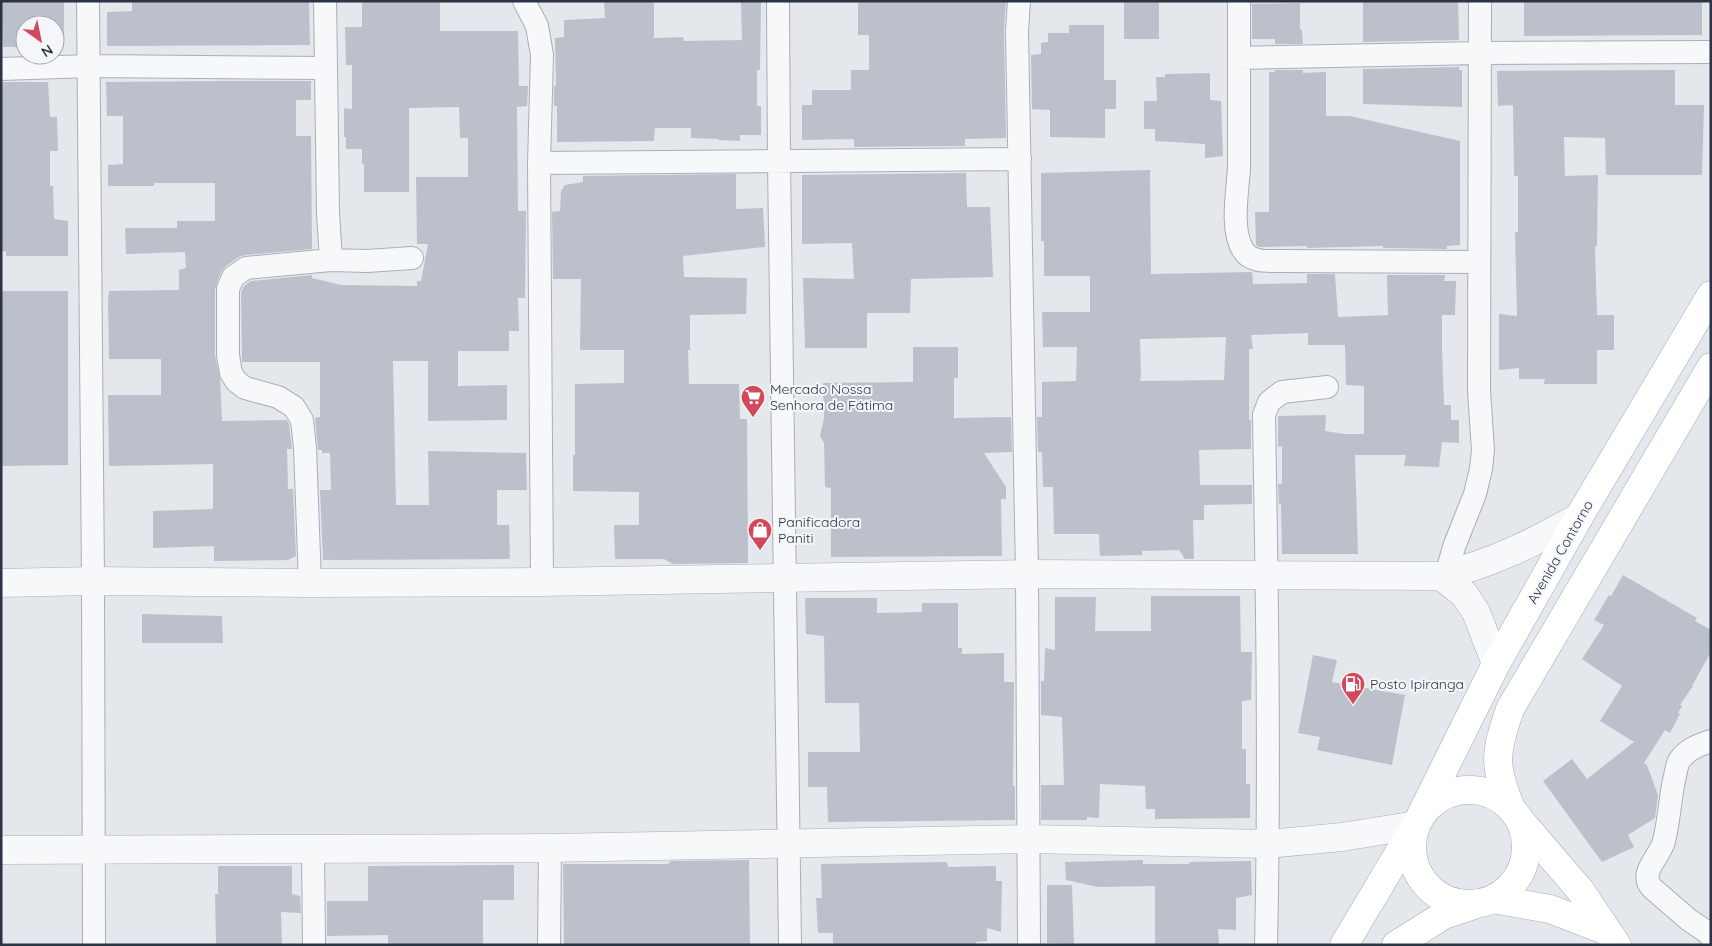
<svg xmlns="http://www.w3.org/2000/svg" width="1712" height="946" font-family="Quicksand,sans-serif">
  <rect width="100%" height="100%" fill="#e4e7ec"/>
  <path fill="#bbc0ca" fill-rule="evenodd" d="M1 1H64V47H55V25H25V47H3Z
    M168 1H309L310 45 107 46V12L132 11V2Z
    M362 1H440V31H518L519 86H528L527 106 517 107 518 211H526L525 298H518L519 331H509V351H458V386L507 385V420L428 421V361H393L396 505H429L428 451 526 453 527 490H497V525H509L510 559 323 560 320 490H331L330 453H322V450H318L315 418 320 417V362H242L241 292 244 286 251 281 312 275V278L341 285 417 286V281H421L428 244H417L416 177H468V138H460L459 107 409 108V192H364V164H362V149H346V137H344V108L352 109V65H346L345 27H362Z
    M604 1H654V38L683 37 684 41 742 40 741 1H761L760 70H757V106H761V135H740V141L718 140V139L691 138V128H655L654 141 557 142V106H554V86L556 85 555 38 564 37V20L605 18Z
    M858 1H1006L1004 31 1006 138 965 139V146L854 147V139L802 140V105H812V90H851V70H869V35H858Z
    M1124 1H1159V39H1124Z
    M1363 1H1458L1459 40 1363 42Z
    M1524 1H1702V35L1524 36Z
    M1300 3V29L1302 30 1303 44H1275V39H1252V4Z
    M1069 25H1104V80H1116V109H1105V138L1050 137V110L1032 109 1031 55 1041 54V43L1048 42V33H1069Z
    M1459 67V70H1462V107L1363 104V69Z
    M1275 70H1303V73L1326 72V116H1350L1460 141V245L1447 246V249L1383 248V246L1307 248V246L1259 247 1256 245 1255 212H1269V72H1275Z
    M1675 70V105H1704L1702 175H1606L1605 138 1564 137 1565 176 1598 175 1597 246H1595L1597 315H1614V350H1597V384H1544L1545 379H1519V368L1499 370V314L1517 316 1515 232H1518V176H1514L1513 105 1498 106 1497 71Z
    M1210 73V100L1221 101 1223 156 1205 158V144L1155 141V129H1144V101H1157L1156 77H1165V74Z
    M227 81H311V100H296V136H311L312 249 245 255 239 257 226 266 221 272 215 289V355L220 379 222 421 287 420 289 424 292 449H287L288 489H293L296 556 288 560 214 561V546L153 548V511L213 509V464L109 466 108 395H161V359H109L108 301 109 291 179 290V270L186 268 185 252 126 254 125 228H177V221H215V183H154V186H108V165L123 164V116H107L106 82Z
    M1 82H48L50 117H57L58 151H50V186H53L54 219 68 221V256H6V251L1 252Z
    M1150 170 1151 274 1252 272 1253 284 1307 283V274H1335L1338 317 1388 315 1387 275H1445L1444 281H1456L1455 315H1442V351L1444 405H1451V420H1459V443L1442 442 1439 467 1404 466 1406 455H1355L1358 554H1282L1281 504H1279L1278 484H1282V446L1278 447V416L1326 415 1325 431 1345 434H1364V386L1346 385 1345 345H1308V333L1251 335 1253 349H1249V420L1251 419V449L1199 450 1200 485H1252V504L1204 505V520H1193L1194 559H1185L1179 550 1142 551V555L1100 556 1099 534H1054L1053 487H1043L1042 452H1038L1037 417H1042V382L1076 381 1077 347H1043L1042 312H1090V276H1044V241H1041V173ZM1226 337 1224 380 1140 381 1141 374 1140 339Z
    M966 173 967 207H990L993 277 911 279 910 313H867V348H805L803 278 854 279 852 243 802 244V175Z
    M736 174V209L763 208 765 247 683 256 684 277 747 278 746 314 690 315V350H688L689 384H739L740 419H747L748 563 673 564 664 559H615L614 525H639V492L573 491V455H575V384L624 383V350H580L581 279H553L552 212 560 211 561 191 565 185 583 182V176Z
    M1 291H68V465L1 466Z
    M913 347H958V378H954V418L1011 417 1012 452 984 453 1006 487V499H1001L1002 556 831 557V488L825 487 824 443 820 436 824 418 823 383 913 382Z
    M1623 575 1697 618 1695 621 1711 630V652L1692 686H1693L1680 705 1682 706 1678 713 1680 714 1670 733 1665 730 1644 763 1647 765 1658 795 1655 818 1628 835 1634 847 1602 862 1543 781 1572 759 1587 779 1634 742 1600 721 1622 686 1582 659 1604 625 1594 620 1609 595 1611 596Z
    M1151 596H1240L1241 652H1252L1251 700 1242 701V749H1246V784H1250V818L1155 819V809H1146L1145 786 1100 784 1099 818 1087 817V820H1041V785H1064L1062 717 1041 715V681H1044L1045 648 1055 650V597H1096L1095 631H1151Z
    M805 598H877V613L922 612V603H958V648H962V654L1004 653V682H1014L1013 786H1015V820L828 822 827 787H808V752H860L859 703H825L824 636 806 634Z
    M142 614 222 616 223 643H142Z
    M1313 655 1337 660 1332 682 1405 695 1392 765 1317 750 1320 737 1298 733Z
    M749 860 750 945H564L563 864H668L671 861Z
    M1143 860V864H1190L1189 862 1251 861 1252 895 1236 898V930L1218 929 1219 945H1155V886L1098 887 1066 880 1065 862Z
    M947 862 948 867 996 866V881H1002L1001 932 987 928V941L976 942V945H833V933H818L816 898H822L821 864Z
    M514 865V900H483V945H388V935L327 936V901H368V866Z
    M218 866H292V894L300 896 301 913 281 912 282 945H216L215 894H218Z
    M1047 885H1072L1074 944 1047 943Z"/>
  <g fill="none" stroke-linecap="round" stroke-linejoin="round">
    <defs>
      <path id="minor" d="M88 1 93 581 94 945
        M524 1 537 26 542 55 539 163 542 582
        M778 1 779 161 790 945
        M1019 1 1017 31 1027 574 1029 945
        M1239 1C1239 56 1239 112 1239 167 1238 190 1230 229 1243 250 1251 263 1267 261 1281 261L1479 262
        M1239 58 1480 53 1711 52
        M326 68 328 213 331 260 367 261 412 258
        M1 69 90 66 326 68 325 1
        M539 163 1020 159
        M1445 579 1454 547 1475 494 1481 469 1483 450 1479 391 1480 1
        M310 583 305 448 302 420 294 407 278 397 245 388 236 381 231 373 228 355V289L233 277 246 268 331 260
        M1711 741C1698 745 1686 750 1679 761 1676 767 1676 774 1674 780 1670 800 1669 821 1664 841 1660 857 1638 873 1652 888L1689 920 1707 932 1711 937
        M313 848 314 945
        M549 945 550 848
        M1266 945C1270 768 1267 591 1264 415L1269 402 1282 392 1327 387"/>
      <path id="tertiary" d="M1441 576 1464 594 1476 612 1496 664
        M1 583 93 581 310 583 542 582 1027 574 1441 576C1493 563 1533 543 1579 517
        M1 850 550 848 1028 839 1268 844 1342 837 1416 825"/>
      <path id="secondary" d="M1519 819 1580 890 1617 945
        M1493 899 1550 909 1607 931"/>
      <path id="primary" d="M1412 847a57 57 0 1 1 114 0a57 57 0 1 1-114 0Z
        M1511 808C1493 765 1495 753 1510 709L1711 367
        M1421 815 1496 664 1579 517 1711 295
        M1344 945 1412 831
        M1396 945 1444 915 1474 905"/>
    </defs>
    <use href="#minor" stroke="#a9aeb7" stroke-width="24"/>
    <use href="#tertiary" stroke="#a9aeb7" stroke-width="29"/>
    <use href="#secondary" stroke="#a9aeb7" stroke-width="29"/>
    <use href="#primary" stroke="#a3abb8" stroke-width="29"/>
    <use href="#minor" stroke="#f7f8fa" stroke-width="22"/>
    <use href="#tertiary" stroke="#f7f8fa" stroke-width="28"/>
    <use href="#secondary" stroke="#fff" stroke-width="28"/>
    <use href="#primary" stroke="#fff" stroke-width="28"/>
  </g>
  <defs>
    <symbol id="supermarket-pin" viewBox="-11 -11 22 30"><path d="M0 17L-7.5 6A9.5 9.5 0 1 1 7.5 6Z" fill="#d1495b" stroke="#f4f6f9"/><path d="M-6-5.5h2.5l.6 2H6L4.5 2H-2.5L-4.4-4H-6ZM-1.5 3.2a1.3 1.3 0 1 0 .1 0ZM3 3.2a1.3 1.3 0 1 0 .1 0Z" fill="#fff"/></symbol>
    <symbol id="shop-pin" viewBox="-11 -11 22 30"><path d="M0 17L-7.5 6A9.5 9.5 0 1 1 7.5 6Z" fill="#d1495b" stroke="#f4f6f9"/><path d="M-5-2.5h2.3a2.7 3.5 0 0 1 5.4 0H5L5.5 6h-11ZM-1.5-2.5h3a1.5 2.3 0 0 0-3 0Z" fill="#fff"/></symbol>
    <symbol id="fuel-pin" viewBox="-11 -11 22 30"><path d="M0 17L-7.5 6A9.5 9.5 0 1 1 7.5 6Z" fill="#d1495b" stroke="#f4f6f9"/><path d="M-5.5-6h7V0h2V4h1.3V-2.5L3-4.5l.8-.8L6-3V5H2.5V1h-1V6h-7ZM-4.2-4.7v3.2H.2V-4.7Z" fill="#fff"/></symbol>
  </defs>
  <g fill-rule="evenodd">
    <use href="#supermarket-pin" x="739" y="383" width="28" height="38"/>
    <use href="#shop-pin" x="746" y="516" width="28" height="38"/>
    <use href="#fuel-pin" x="1339" y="670" width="28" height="38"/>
  </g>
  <g text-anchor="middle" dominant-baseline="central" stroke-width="4" stroke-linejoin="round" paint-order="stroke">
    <g font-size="14" fill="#2b3445" stroke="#f4f6f9" text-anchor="start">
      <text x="770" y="389">Mercado Nossa<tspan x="770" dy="16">Senhora de Fátima</tspan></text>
      <text x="778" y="522">Panificadora<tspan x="778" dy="16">Paniti</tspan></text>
      <text x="1370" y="684">Posto Ipiranga</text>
    </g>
    <g font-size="14" fill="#2b3445" stroke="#f4f6f9">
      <text transform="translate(1560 552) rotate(-60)">Avenida Contorno</text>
    </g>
  </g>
  <rect width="1712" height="946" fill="none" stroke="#2b3445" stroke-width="5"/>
  <g transform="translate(40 40) rotate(147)"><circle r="24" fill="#f4f6f9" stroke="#a4a8b1"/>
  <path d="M0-4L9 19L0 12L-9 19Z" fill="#d1495b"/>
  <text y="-8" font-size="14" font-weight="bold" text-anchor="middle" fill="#2b3445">N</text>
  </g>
</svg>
